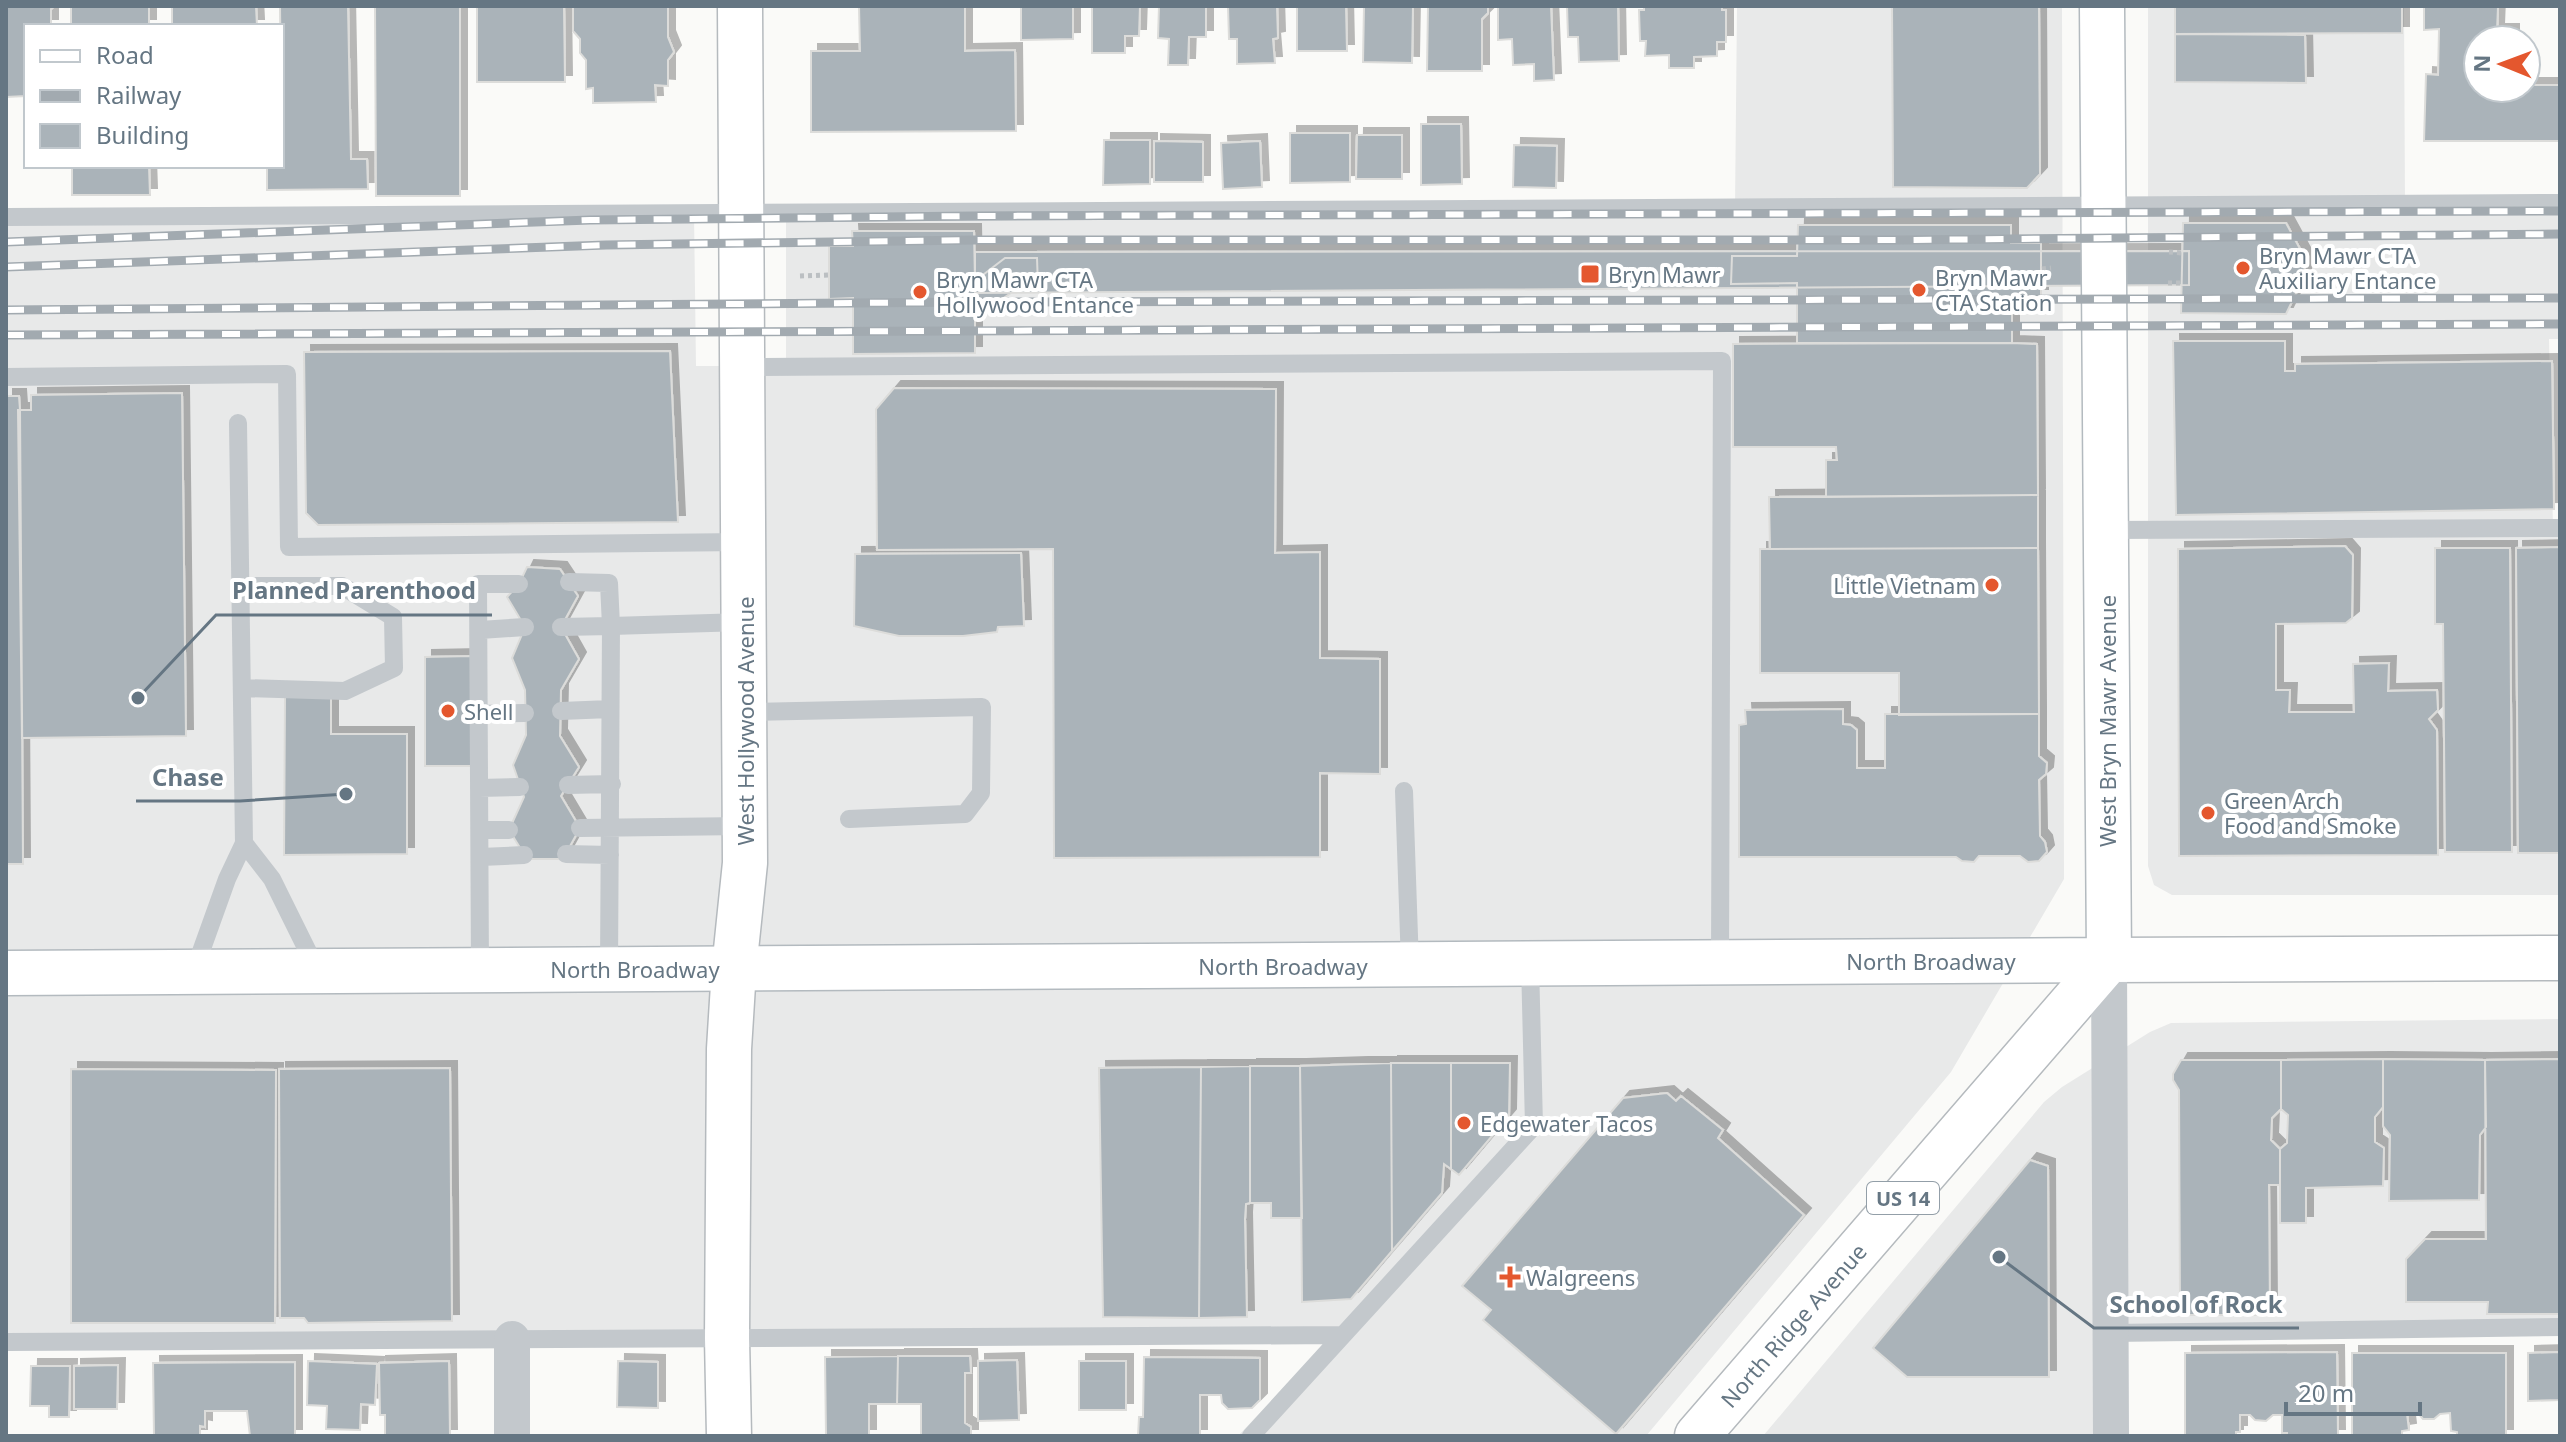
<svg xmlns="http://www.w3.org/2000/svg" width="2566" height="1442" font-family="'Noto Sans',sans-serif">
  <defs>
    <filter id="shadow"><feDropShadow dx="7" dy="-7" stdDeviation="0" flood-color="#0004"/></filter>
  </defs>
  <rect width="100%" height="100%" fill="#fafaf8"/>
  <path fill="#e8e9e9" d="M1737 6H2062L2064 879 1951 1072 1646 1436H1238L1341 1327 6 1336V217L694 213 696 366H786V212L1735 207Z
    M2148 6H2404L2405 205 2560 203V339H2549L2553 528H2560V895H2172L2154 885 2148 866Z
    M2560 1019V1332L2110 1336 2111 1436H1763L2044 1102 2062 1087 2150 1032 2171 1023Z"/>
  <path fill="#aab3b9" stroke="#dcdcda" stroke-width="2" filter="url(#shadow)" d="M6 6H54L51 9V26H26V96L6 97Z
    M71 6H149V26H71Z
    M172 6H256L257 26H172Z
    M280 6H348L351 159H367L368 189 267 190V166H282Z
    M375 6H460V196H376Z
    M477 6H564L565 82H477Z
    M573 6H668V37L674 52 668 60V86L655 85 656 102 593 103V88L586 89V60L580 53V39L573 31Z
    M859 6H965V51L1015 50 1016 131 811 132V51H860Z
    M1021 6H1073V39L1021 40Z
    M1092 6H1140L1139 36H1125V53H1092Z
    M1159 6H1206V37H1189L1188 65H1168L1169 39 1158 38Z
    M1228 6H1277L1278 38 1273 39 1275 63 1237 64V39H1229Z
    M1297 6H1346L1347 51H1297Z
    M1364 6H1413L1412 63 1363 62Z
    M1428 6H1488V13L1482 19V71H1427Z
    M1498 6H1551L1554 80 1534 81V64L1513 65 1512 39 1498 40Z
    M1567 6H1618L1619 61 1579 62 1578 37H1568Z
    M1644 6H1722V10H1726V42H1717V56L1694 57V68H1669V55L1645 56 1646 41H1640L1639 10H1644Z
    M1892 6H2039L2040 174 2027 188 1893 187Z
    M2175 6H2402V33L2175 34Z
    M2424 6H2506L2498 7 2497 31H2512V40H2478V88H2526V85H2560V141H2424L2426 74 2438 75 2439 29 2424 30Z
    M2175 34 2305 35 2306 83 2175 82Z
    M1421 124H1461L1462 184 1421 185Z
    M1290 133H1350V182L1290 183Z
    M1357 135H1402V179H1356Z
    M1104 140H1150V184L1103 185Z
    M1154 141 1203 142V182H1154Z
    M1260 141 1262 187 1223 189 1221 143Z
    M1514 145 1557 146 1556 188 1513 187Z
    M72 166H149L150 195H72Z
    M2183 223H2286L2305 258 2304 277 2286 314 2181 313Z
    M1798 225H2011V243H2041V296H2012V343H1797V283L1731 284 1732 256H1797Z
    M852 231H974L975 281 1005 258H1037L1038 287H1020L975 317V353L853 354V298L829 299V246H853Z
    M2189 251V285L975 293V252Z
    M2173 341H2285V371H2295V364L2552 361 2554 509 2176 515Z
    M2012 343 2037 344 2038 495 1826 497V460H1837L1836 447H1733V344Z
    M670 351 678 522 318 525 306 513 304 352Z
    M894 388 1276 389 1275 553 1320 552V658L1380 659V774L1320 773V857L1054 858 1053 549 877 550 876 409Z
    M182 393 186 736 22 738 18 410H31V395Z
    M6 396H19L20 410 23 864H6Z
    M2038 495V548L1770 549 1769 497Z
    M2345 546 2353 555 2352 618 2346 623 2276 624V690H2290L2289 712H2354L2353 664 2389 663 2388 691 2437 690 2438 710 2429 719 2437 730 2438 855 2179 856 2178 549Z
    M2560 547V853H2518L2516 548Z
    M2038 548 2039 714 1899 715V673H1760V549Z
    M2435 548H2510L2512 852H2445L2443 624H2435Z
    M1021 553 1024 626 998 627 997 632 963 636H899L854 626 855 554Z
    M527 567 560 569 578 596 561 627 579 659 561 690 560 736 579 767 561 796 580 828 563 859H527L509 830 524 797 513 765 526 735 525 690 512 658 525 627 507 597 519 584Z
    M472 656V766H425V657Z
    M285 694H331V734H407V854L284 855Z
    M1843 709V724L1851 725 1857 730V768H1885V714H2039V756L2047 763 2046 774 2039 780 2040 836 2045 842 2047 852 2039 861 2028 862 2020 856H1979L1974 862 1962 861 1956 857H1739V725L1746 724 1745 710Z
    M2383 1059 2485 1060 2486 1127 2480 1135 2479 1200 2389 1201 2390 1135 2383 1126Z
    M2383 1059V1107L2375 1117V1142L2384 1148 2383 1186 2306 1188V1223H2280V1149L2287 1143 2288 1115 2281 1109V1060Z
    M2560 1059V1314H2487L2488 1302H2406V1259L2425 1239H2486L2485 1060Z
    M2181 1060H2281V1109L2272 1118 2271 1140 2280 1149V1185H2269L2270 1315H2180L2179 1090 2173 1080V1074Z
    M1391 1063H1451V1169L1444 1164 1442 1193 1392 1251Z
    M1391 1063 1392 1251 1351 1299 1302 1302 1300 1066Z
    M1451 1063H1510L1509 1116 1459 1175 1451 1169Z
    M1250 1066H1300L1302 1218H1271V1203H1250Z
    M1250 1066V1203L1246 1204 1245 1219 1247 1317 1199 1318 1201 1067Z
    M1201 1067 1199 1318 1103 1317 1099 1068Z
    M450 1068 452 1321 308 1323 304 1318H280L279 1069Z
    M71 1069 276 1070 275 1323H71Z
    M1667 1093 1676 1101 1681 1096 1723 1130 1718 1138 1804 1215 1616 1434 1483 1320 1491 1310 1462 1286 1623 1098Z
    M2030 1160 2048 1166 2049 1377H1907L1873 1348Z
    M2337 1352 2338 1436H2287V1433H2282V1415H2273L2266 1421 2255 1420 2250 1415H2240V1432H2236V1436H2185V1353Z
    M2560 1352V1400L2528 1401V1353Z
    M2352 1353H2506V1436H2457V1432L2451 1431 2450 1413 2440 1414 2434 1419H2423L2418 1413 2407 1414 2409 1430 2402 1431V1436H2352Z
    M898 1356H970L971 1373H965V1423L971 1427V1436H921V1404H897Z
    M898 1356 897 1404H869V1436H826L825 1357Z
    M1144 1357 1260 1358V1400L1252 1408 1228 1409 1222 1403 1221 1395H1200V1436H1138L1139 1417H1143Z
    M1017 1360 1019 1420 978 1421V1361Z
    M308 1361 377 1364 375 1405 361 1404 360 1430 326 1429 327 1406 307 1405Z
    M449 1361 450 1436H385V1415H380L379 1363Z
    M618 1361 658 1362V1408L617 1407Z
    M1079 1361H1126V1410H1079Z
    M295 1362V1436H250L247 1411H205V1427L200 1426V1436H154L153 1363Z
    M118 1365 117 1409H74V1366Z
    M31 1366H70L69 1417H49V1406H30Z"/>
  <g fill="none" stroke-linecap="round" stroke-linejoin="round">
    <defs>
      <path id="secondary" d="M6 973 2109 960 2102 6"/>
      <path id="primary" d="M729 1436 727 1338 729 1049 734 969 745 863 740 6
        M1697 1436 2109 960 2560 958"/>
    </defs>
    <use href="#secondary" stroke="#b3babf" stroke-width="47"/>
    <use href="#primary" stroke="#b5babe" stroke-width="47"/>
    <path stroke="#bbbfc2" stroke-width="5" stroke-dasharray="4 4" stroke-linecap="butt" d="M2169 252 2182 253
      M2042 269 2051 268
      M800 276 829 275
      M2168 283H2181"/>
    <path stroke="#c3c8cc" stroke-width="18" d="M6 217 2560 203
      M742 367 1722 361 1720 962
      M6 377 287 374 289 547 743 542
      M2106 530 2560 528
      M239 586H342L393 617 394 668 345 691 242 688
      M561 627 611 626 609 583 569 582
      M480 630 525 627
      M561 711 610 709
      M745 712 982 707 981 793 965 814 849 819
      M478 714 525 713
      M568 785 612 784
      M479 788 520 787
      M1404 791 1410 965
      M580 828 745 826
      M480 830H509
      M244 843 272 879 316 968
      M566 854 610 855
      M481 857 524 855
      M480 970 478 584H519
      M609 970 611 626 744 622
      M194 971 227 879 244 843 238 423
      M2111 1333 2560 1327
      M6 1342 1342 1335
      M1251 1436 1534 1126 1530 963"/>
    <path stroke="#c3c8cc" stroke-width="36" d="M2109 960 2111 1436
      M512 1436V1339"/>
    <use href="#secondary" stroke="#fff" stroke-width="44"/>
    <use href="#primary" stroke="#fff" stroke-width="44"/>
    <defs>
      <path id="rail" d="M6 242 590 220 974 216 2560 211
        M6 267 606 245 974 240H1901L2560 234
        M6 310 975 302 2560 298
        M6 335 2560 324"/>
    </defs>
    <use href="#rail" stroke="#a2aab0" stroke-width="9"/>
    <use href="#rail" stroke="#fff" stroke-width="6" stroke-dasharray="18" stroke-linecap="butt"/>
  </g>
  <g fill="#e4572e" stroke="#fff" stroke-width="3">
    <circle cx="2243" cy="268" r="8"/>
    <rect x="1580" y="264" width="20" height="20" rx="4"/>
    <circle cx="1919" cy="290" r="8"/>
    <circle cx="920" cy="292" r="8"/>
    <circle cx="1992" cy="585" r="8"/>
    <circle cx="448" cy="711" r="8"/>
    <circle cx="2208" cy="813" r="8"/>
    <circle cx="1464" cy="1123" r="8"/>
    <path d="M1506 1265h8v8h8v8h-8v8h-8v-8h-8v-8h8z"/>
  </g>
  <g text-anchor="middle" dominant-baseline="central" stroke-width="8" stroke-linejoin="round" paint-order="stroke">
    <rect fill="#fff" stroke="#939fa8" stroke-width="2" x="1867" y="1182" width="72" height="32" rx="6"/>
    <g font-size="20" font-weight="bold" fill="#657683">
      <text x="1903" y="1198">US 14</text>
    </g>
    <g font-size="22" fill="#657683" stroke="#fff" text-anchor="start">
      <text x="2259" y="255">Bryn Mawr CTA<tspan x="2259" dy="25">Auxiliary Entance</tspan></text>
      <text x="1608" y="274">Bryn Mawr</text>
      <text x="1935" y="277">Bryn Mawr<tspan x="1935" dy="25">CTA Station</tspan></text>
      <text x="936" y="279">Bryn Mawr CTA<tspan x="936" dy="25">Hollywood Entance</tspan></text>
      <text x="1976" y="585" text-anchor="end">Little Vietnam</text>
      <text x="464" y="711">Shell</text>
      <text x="2224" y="800">Green Arch<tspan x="2224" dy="25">Food and Smoke</tspan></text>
      <text x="1480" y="1123">Edgewater Tacos</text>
      <text x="1526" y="1277">Walgreens</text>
    </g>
    <g font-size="22" fill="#657683" stroke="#fff">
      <text transform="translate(745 721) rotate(-90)">West Hollywood Avenue</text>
      <text transform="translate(2107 721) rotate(-90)">West Bryn Mawr Avenue</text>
      <text x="1931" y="961">North Broadway</text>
      <text x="1283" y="966">North Broadway</text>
      <text x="635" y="969">North Broadway</text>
      <text transform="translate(1793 1325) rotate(-49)">North Ridge Avenue</text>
    </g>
  </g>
  <path fill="none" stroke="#657683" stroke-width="3" d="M138 698L216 615H492M346 794L240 801H136M1999 1257L2094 1328H2299"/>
  <g fill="#657683" stroke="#fff" stroke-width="3">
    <circle cx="138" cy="698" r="8"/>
    <circle cx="346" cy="794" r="8"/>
    <circle cx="1999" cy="1257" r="8"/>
  </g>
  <g font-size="24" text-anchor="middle" font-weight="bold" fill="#657683" stroke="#fff" stroke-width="8" stroke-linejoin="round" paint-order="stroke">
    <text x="354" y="599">Planned Parenthood</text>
    <text x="188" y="786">Chase</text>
    <text x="2196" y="1313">School of Rock</text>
  </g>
  <rect width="2566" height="1442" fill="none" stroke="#657683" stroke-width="16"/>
  <rect x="24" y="24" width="260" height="144" fill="#ffffff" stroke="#c1c8cd" stroke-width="2"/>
  <rect x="40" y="50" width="40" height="12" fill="#ffffff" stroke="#c1c8cd" stroke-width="2"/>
  <text x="96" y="64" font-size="24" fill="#657683">Road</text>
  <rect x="40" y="90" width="40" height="12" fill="#a2aab0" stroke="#c1c8cd" stroke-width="2"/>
  <text x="96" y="104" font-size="24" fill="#657683">Railway</text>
  <rect x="40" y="124" width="40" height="24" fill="#aab3b9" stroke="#c1c8cd" stroke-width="2"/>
  <text x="96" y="144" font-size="24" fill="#657683">Building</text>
  <g transform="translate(2502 64) rotate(271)"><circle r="38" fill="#ffffff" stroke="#c1c8cd" stroke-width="2"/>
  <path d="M0-6L14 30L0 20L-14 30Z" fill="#e4572e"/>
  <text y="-12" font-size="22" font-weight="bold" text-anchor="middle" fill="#657683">N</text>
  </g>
  <path d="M2286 1402v12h134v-12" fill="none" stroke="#657683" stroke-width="4"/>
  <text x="2298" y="1402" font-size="24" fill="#657683" stroke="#ffffff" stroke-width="6" paint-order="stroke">20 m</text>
</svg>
